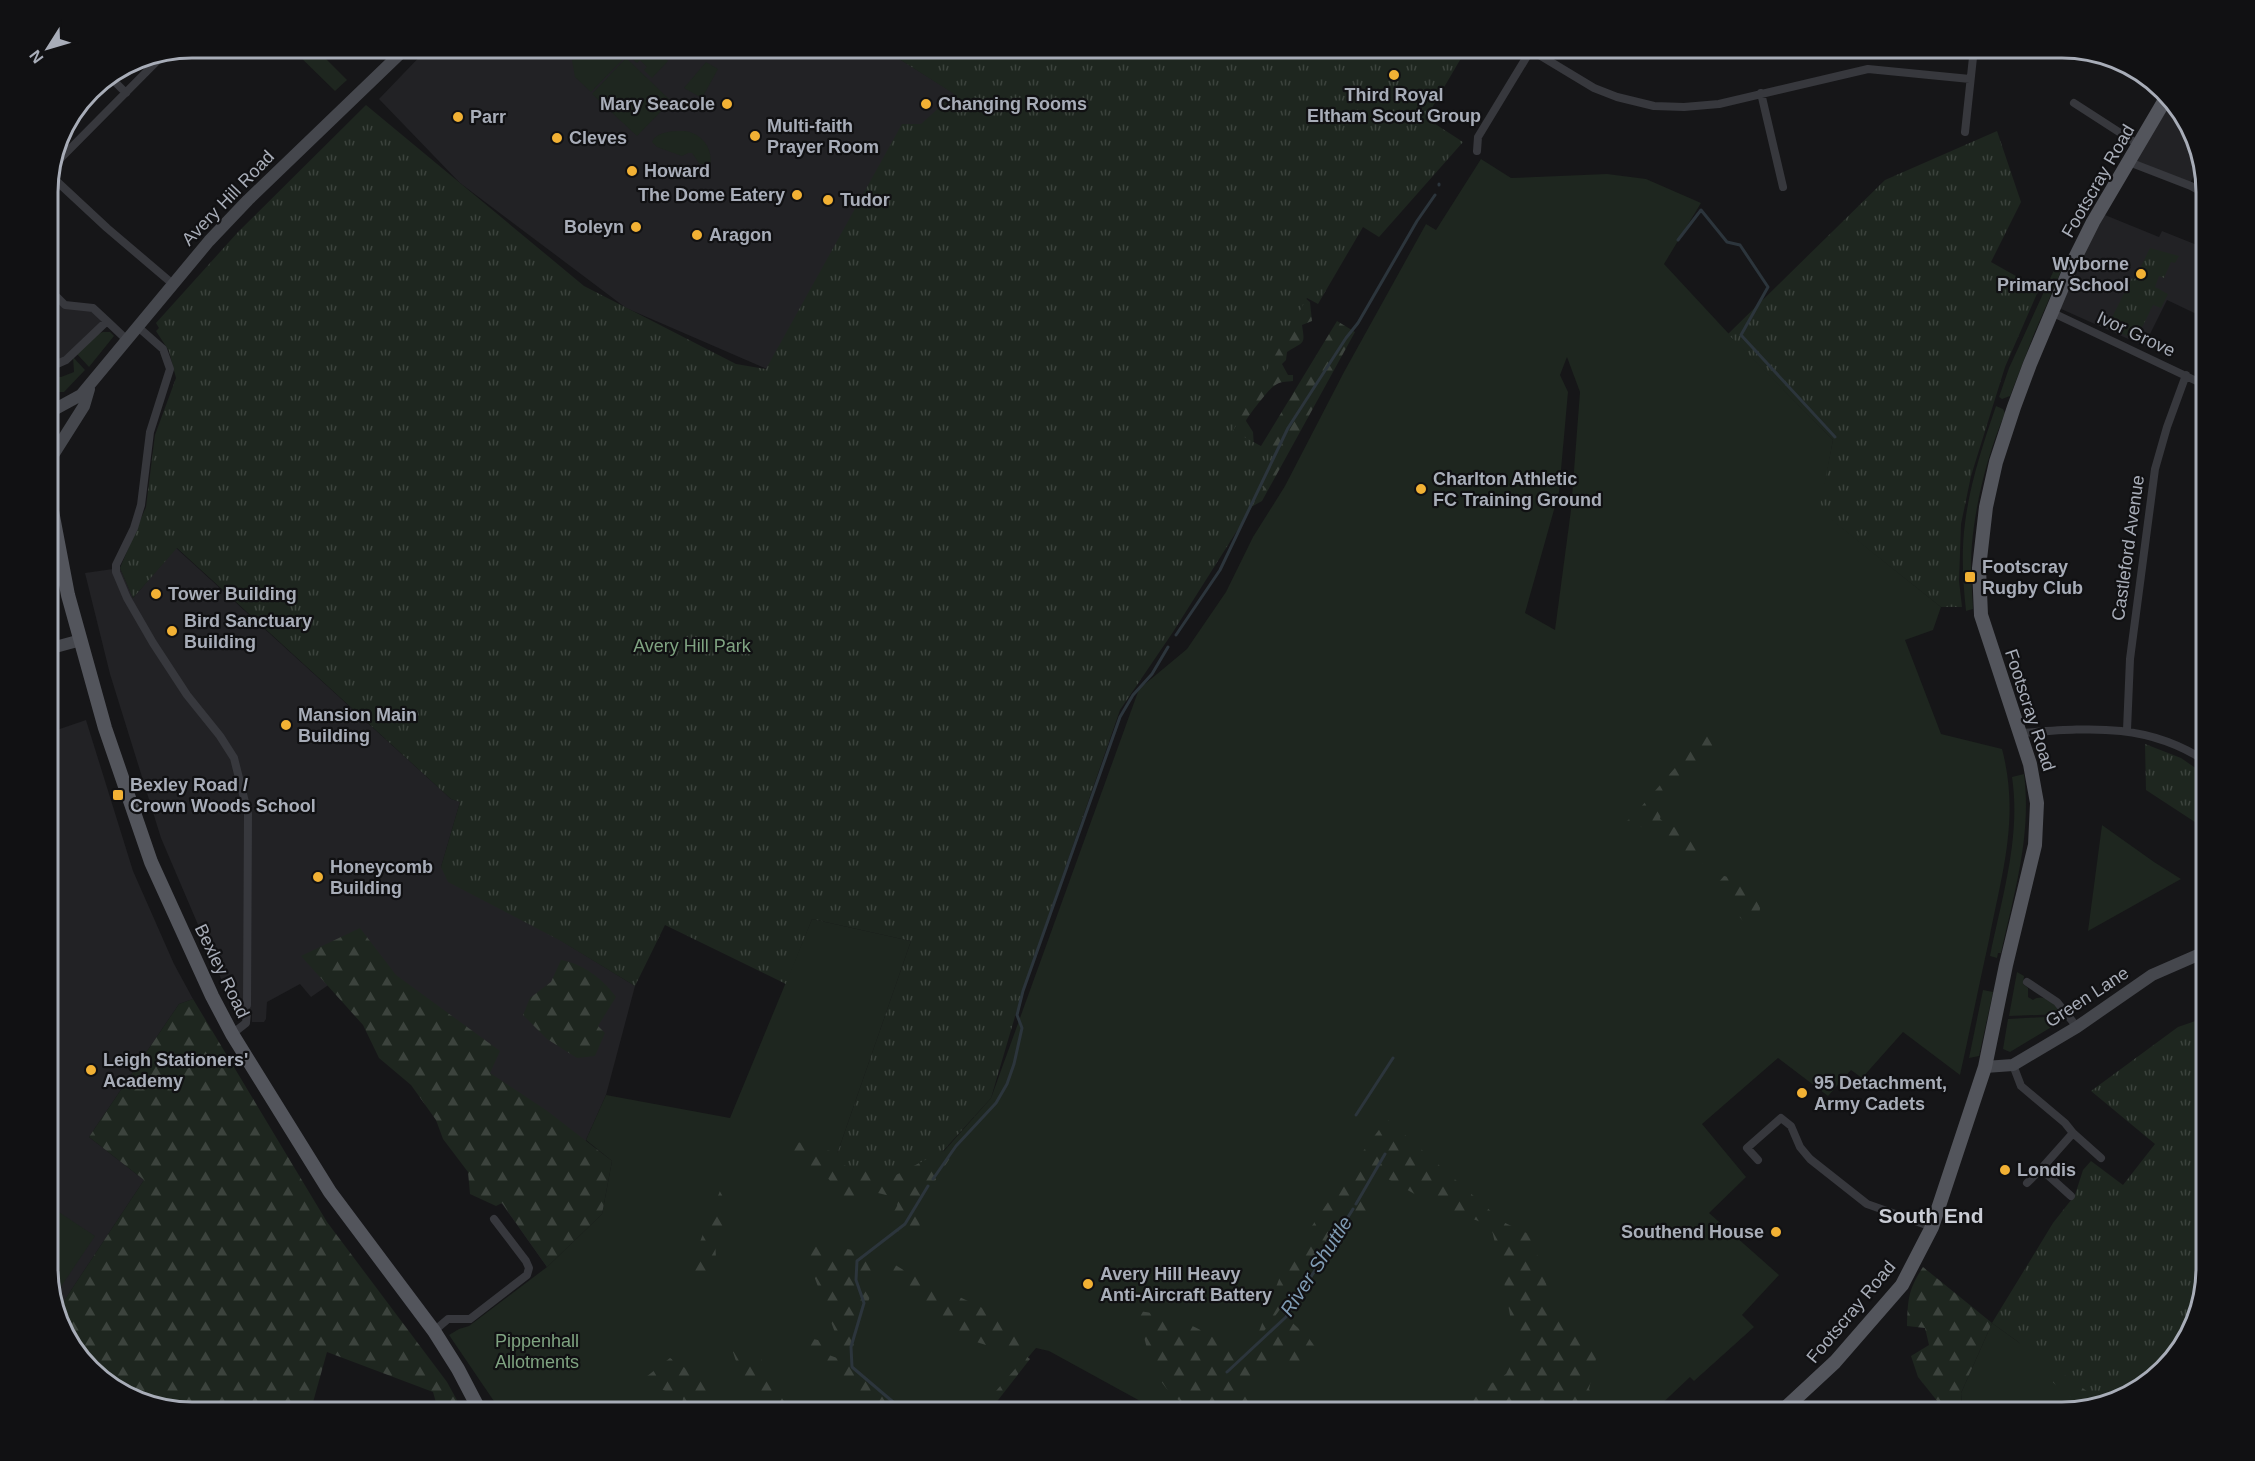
<svg xmlns="http://www.w3.org/2000/svg" width="2255" height="1461" font-family="Arial,sans-serif">
  <defs>
    <pattern id="forest-firs" width="22" height="20" patternUnits="userSpaceOnUse" patternTransform="scale(1.5)"><rect width="22" height="20" fill="#1e261f"/><path d="M5 1l3.5 6h-7zM16 11l3.5 6h-7z" fill="#3c433d"/></pattern>
    <pattern id="park-tufts" width="24" height="20" patternUnits="userSpaceOnUse" patternTransform="scale(1.5)"><rect width="24" height="20" fill="#1e261f"/><path d="M3 7l-1-3M5 7V3M7 7l1-3M15 17l-1-3M17 17v-4M19 17l1-3" fill="none" stroke="#3c433d"/></pattern>
  </defs>
  <rect width="100%" height="100%" fill="#161618"/>
  <path fill="#222225" d="M428 48H882L955 94 767 369 626 308 460 183 379 99Z
    M2166 98 2188 121 2200 165 2190 183 2129 162Z
    M2105 215 2159 237 2162 231 2207 249V319L2167 300 2144 346 2059 308 2090 241Z
    M48 290 64 306 93 308 107 321 66 360 48 361Z
    M176 548 451 799 460 802 441 867 635 986 606 1095 586 1140 547 1267 340 977 311 997 300 984 267 1002 266 1019 264 1022H252V1013H239L234 1009 161 838 110 674 85 573 120 568 133 598Z
    M86 720 133 871 174 964 193 999 179 1004 89 1137 144 1180 58 1310 48 1277V733Z"/>
  <path fill="#1e261f" fill-rule="evenodd" d="M291 48H315L347 80 335 91Z
    M584 48H615L625 57 591 92 575 77 572 60Z
    M636 48H654L668 61 652 78 644 70 647 67 640 60 637 63 629 56Z
    M626 58 671 101 637 136 592 94Z
    M706 62 718 69 702 98 684 88Z
    M684 131C700 132 714 148 710 165L708 166 699 163 692 153H688L682 156 657 147 652 142C657 131 673 131 684 131Z
    M1481 159 1511 178 1607 174 1646 179 1701 203 1664 264 1729 334 1833 440 1820 510 1941 607 1933 630 1905 640 1941 734 2002 749C2020 817 2002 873 1989 940 1979 985 1970 1030 1960 1075L1903 1032 1862 1078 1851 1070 1828 1096 1778 1058 1702 1124 1746 1177 1709 1213 1779 1275 1742 1315 1754 1327 1694 1381 1690 1377 1652 1413H1162L1049 1351 1036 1348 982 1413H502L449 1335 459 1329 469 1326 547 1267 602 1214 612 1161 586 1140 606 1095 730 1118 812 919 911 941 834 1163 944 1151 991 1098 1139 689 1187 649 1226 592 1253 537 1285 486 1344 372 1426 224 1436 230ZM1567 357 1580 392 1571 510 1555 630 1525 613 1559 492 1568 392 1560 375Z
    M2059 259 2065 262 2034 334 2010 396 2002 399 1999 397 2009 368Z
    M103 332H110L114 336 89 367 77 354 98 334Z
    M73 357 85 370 64 392H48V376L61 377 74 372Z
    M1996 406 2003 409 2005 413C1988 453 1976 500 1972 544 1970 565 1972 587 1973 609L1966 611C1963 583 1961 552 1965 523 1970 483 1983 444 1996 406Z
    M2024 774C2032 835 2014 894 2001 953H1998L1997 958 1990 956C2002 897 2021 837 2012 777Z
    M2102 825 2154 862 2181 879 2088 931Z
    M2017 972 2024 976 2023 984 2028 988V997L2033 1000C2045 992 2055 1006 2064 1014L2009 1016Z
    M1983 990 1993 992 1979 1056 1969 1058Z
    M2064 1016 2065 1019 2010 1052 2003 1049 2008 1019Z
    M48 1205 95 1236 54 1297 48 1277Z
    M1992 1323 2102 1402 2062 1413H1962L1961 1393Z"/>
  <path fill="url(#forest-firs)" d="M1303 296 1310 302 1312 321 1302 325C1305 345 1305 341 1287 352L1286 360 1282 364 1288 375H1293V381C1286 382 1280 381 1274 386 1270 388 1248 416 1246 421L1253 432 1254 446 1228 429Z
    M1337 321 1355 332 1262 501 1253 506 1261 446Z
    M1708 730 1719 739 1688 769 1678 790 1663 804 1660 819 1671 827 1690 828 1702 842 1707 855 1702 864 1695 868 1685 866C1683 860 1681 852 1677 848 1661 830 1644 824 1620 827L1634 815Z
    M1724 876C1736 878 1757 894 1760 908 1760 909 1759 917 1759 918L1745 922C1736 915 1735 910 1730 900 1726 894 1721 891 1718 883Z
    M360 928 396 975 500 1051 490 1073 546 1110 612 1161 602 1214 547 1267 502 1203 496 1206 470 1194 468 1172 443 1139 436 1120 411 1085 379 1058 363 1025 301 956Z
    M561 960C583 964 602 978 616 997L598 1026 605 1033 595 1056 577 1058 547 1039 523 1015 530 998 551 982Z
    M193 999 327 1222 447 1382 464 1413H439L433 1392 327 1352 310 1413H193L113 1389 67 1340 58 1310 144 1180 89 1137 179 1004Z
    M1387 1119 1503 1222 1531 1235 1552 1303 1598 1350 1589 1389 1600 1413H1457L1459 1404 1506 1374 1517 1353 1503 1277 1491 1226 1427 1201 1388 1179 1369 1181 1371 1215 1300 1282 1254 1345 1286 1317 1308 1337 1318 1351 1307 1352C1303 1355 1303 1360 1298 1362 1293 1365 1288 1363 1283 1363 1266 1363 1254 1379 1250 1394L1259 1413C1244 1413 1221 1416 1207 1413 1157 1401 1147 1356 1139 1311 1165 1314 1192 1323 1214 1338 1224 1344 1232 1352 1240 1359L1253 1347 1283 1269 1353 1165Z
    M794 1141C813 1146 834 1154 854 1154 886 1154 922 1144 952 1155L919 1206 920 1230 898 1232 887 1225 897 1206 898 1198 874 1192 843 1198 834 1191C833 1173 804 1163 790 1155L788 1143Z
    M727 1173 723 1203 725 1223 715 1239 716 1259 708 1275 697 1281 687 1275Z
    M803 1246 836 1247 863 1252 875 1265 881 1256 905 1271 991 1312 1027 1337V1350L1019 1351 1030 1359 988 1413H977L1015 1369 1018 1351H1005L970 1340 924 1313 918 1298 904 1285 875 1266V1281L852 1351 840 1346Z
    M1923 1267 1992 1323 1961 1393V1406L1942 1407 1918 1377 1911 1356 1929 1345 1925 1328 1907 1326C1908 1299 1908 1290 1923 1267Z
    M805 1337 822 1341 829 1355 853 1364 909 1413H893L883 1405 865 1407C846 1377 832 1366 800 1350Z
    M2015 1337 2106 1401C2102 1402 2096 1405 2092 1405 2065 1405 2030 1356 2015 1337Z
    M730 1343 743 1355 765 1347 760 1366 790 1410 762 1403 742 1379Z
    M670 1358 710 1384 704 1404 710 1413H681L683 1398 641 1381Z"/>
  <path fill="url(#park-tufts)" d="M882 48H1467L1426 118 1463 142 1379 237 1363 227 1318 304 1307 298 1233 431 1283 458 1173 632 1120 710 1024 986 991 1098 943 1151 892 1177 834 1163 911 941 812 919 786 984 665 925 635 986 561 941 448 882 441 867 460 802 451 799 177 548 133 598 120 568 146 507 155 435 176 378 169 351 156 331 159 328 156 323 238 232 366 105 584 286 736 364 766 369 902 124H921L954 94Z
    M1997 131 2021 202 1991 262 2039 289 2005 367 1971 476 1961 524 1959 581 1962 607H1941L1819 510 1833 440 1728 334 1885 180Z
    M2150 248 2179 256 2175 263 2171 262 2164 278 2159 276 2155 287 2168 294 2161 308 2153 305 2136 340 2107 327 2132 278 2135 279Z
    M2207 578V684L2196 679Z
    M2145 744 2181 758 2207 776V821L2198 824 2146 790Z
    M2207 1017V1268L2183 1348 2134 1394 2102 1402 1992 1323 2053 1223 2075 1195 2083 1170 2091 1161 2123 1185 2155 1144 2091 1091 2178 1027Z"/>
  <g fill="none" stroke-linecap="round" stroke-linejoin="round">
    <path stroke="#2c353c" stroke-width="3" d="M1439 185V184
      M1678 240 1701 210 1727 242 1740 245 1768 287 1741 335 1835 437
      M1176 635 1220 570 1288 428 1346 338 1358 323 1417 221 1435 195
      M1356 1115 1393 1058
      M933 1179 956 1146 996 1103 1007 1084 1014 1064 1022 1028 1017 1015 1023 991 1120 717 1133 695 1152 674 1168 647
      M1356 1204 1385 1154
      M1227 1372 1286 1317 1353 1209
      M906 1413 852 1367 851 1347 864 1303 856 1280 857 1261 905 1224 928 1186"/>
    <path stroke="#37383d" stroke-width="8" d="M1531 50 1594 88 1617 97 1654 106 1684 107 1719 104 1868 69 1970 79
      M110 77 126 93
      M1761 93 1783 187
      M2074 103 2139 145
      M1965 132 1974 48
      M1477 151 1478 137 1532 48
      M2129 162 2191 186 2207 195
      M52 167 165 53
      M50 175 107 228 174 285
      M48 288 65 305 93 308 107 321
      M2051 312 2207 386
      M138 327 163 349 170 369 150 432 141 505 134 528 116 565V572L127 598 153 643 187 695 220 736 234 758 248 814 247 1005
      M48 361 57 364 66 360 107 321 127 340
      M2127 730 2130 659 2155 469 2167 427 2186 375
      M2021 733C2090 728 2147 722 2207 762
      M2027 982 2057 1002 2077 1027
      M232 1034 246 1023 247 1013
      M2013 1065 2021 1086 2065 1123 2073 1133 2041 1169 2071 1196
      M2073 1133 2101 1158
      M1758 1160 1747 1148 1781 1118 1791 1126 1800 1147 1810 1159 1867 1204 1932 1227
      M2027 1183 2041 1169
      M434 1331 448 1319H470L527 1275 529 1268 526 1261 494 1219
      M1077 1411V1413"/>
    <path stroke="#45474d" stroke-width="12" d="M48 413 81 395 209 241 248 200 406 48
      M48 463 84 406 89 389
      M48 649 81 640
      M1985 1067 2013 1065 2077 1027 2152 975 2207 951"/>
    <path stroke="#53555c" stroke-width="14" d="M48 490 68 595 105 728 151 862 212 996 232 1034 330 1192 434 1331 458 1369 481 1413
      M1780 1413 1835 1362 1902 1285 1932 1227 1985 1067 2006 965 2035 845 2037 803 2030 764 1981 615 1979 568 1986 507 1996 462 2014 407 2030 364 2072 264 2093 222 2166 98"/>
  </g>
  <g fill="#f2b134" stroke="#111113" stroke-width="2">
    <circle cx="1394" cy="75" r="6"/>
    <circle cx="727" cy="104" r="6"/>
    <circle cx="926" cy="104" r="6"/>
    <circle cx="458" cy="117" r="6"/>
    <circle cx="755" cy="136" r="6"/>
    <circle cx="557" cy="138" r="6"/>
    <circle cx="632" cy="171" r="6"/>
    <circle cx="797" cy="195" r="6"/>
    <circle cx="828" cy="200" r="6"/>
    <circle cx="636" cy="227" r="6"/>
    <circle cx="697" cy="235" r="6"/>
    <circle cx="2141" cy="274" r="6"/>
    <circle cx="1421" cy="489" r="6"/>
    <rect x="1964" y="571" width="12" height="12" rx="3"/>
    <circle cx="156" cy="594" r="6"/>
    <circle cx="172" cy="631" r="6"/>
    <circle cx="286" cy="725" r="6"/>
    <rect x="112" y="789" width="12" height="12" rx="3"/>
    <circle cx="318" cy="877" r="6"/>
    <circle cx="91" cy="1070" r="6"/>
    <circle cx="1802" cy="1093" r="6"/>
    <circle cx="2005" cy="1170" r="6"/>
    <circle cx="1776" cy="1232" r="6"/>
    <circle cx="1088" cy="1284" r="6"/>
  </g>
  <g text-anchor="middle" dominant-baseline="central" stroke-width="4.5" stroke-linejoin="round" paint-order="stroke">
    <g font-size="18" font-weight="bold" fill="#a8adb8" stroke="#111113" text-anchor="start">
      <text x="1394" y="95" text-anchor="middle">Third Royal<tspan x="1394" dy="21">Eltham Scout Group</tspan></text>
      <text x="715" y="104" text-anchor="end">Mary Seacole</text>
      <text x="938" y="104">Changing Rooms</text>
      <text x="470" y="117">Parr</text>
      <text x="767" y="126">Multi-faith<tspan x="767" dy="21">Prayer Room</tspan></text>
      <text x="569" y="138">Cleves</text>
      <text x="644" y="171">Howard</text>
      <text x="785" y="195" text-anchor="end">The Dome Eatery</text>
      <text x="840" y="200">Tudor</text>
      <text x="624" y="227" text-anchor="end">Boleyn</text>
      <text x="709" y="235">Aragon</text>
      <text x="2129" y="264" text-anchor="end">Wyborne<tspan x="2129" dy="21">Primary School</tspan></text>
      <text x="1433" y="479">Charlton Athletic<tspan x="1433" dy="21">FC Training Ground</tspan></text>
      <text x="1982" y="567">Footscray<tspan x="1982" dy="21">Rugby Club</tspan></text>
      <text x="168" y="594">Tower Building</text>
      <text x="184" y="621">Bird Sanctuary<tspan x="184" dy="21">Building</tspan></text>
      <text x="298" y="715">Mansion Main<tspan x="298" dy="21">Building</tspan></text>
      <text x="130" y="785">Bexley Road /<tspan x="130" dy="21">Crown Woods School</tspan></text>
      <text x="330" y="867">Honeycomb<tspan x="330" dy="21">Building</tspan></text>
      <text x="103" y="1060">Leigh Stationers'<tspan x="103" dy="21">Academy</tspan></text>
      <text x="1814" y="1083">95 Detachment,<tspan x="1814" dy="21">Army Cadets</tspan></text>
      <text x="2017" y="1170">Londis</text>
      <text x="1764" y="1232" text-anchor="end">Southend House</text>
      <text x="1100" y="1274">Avery Hill Heavy<tspan x="1100" dy="21">Anti-Aircraft Battery</tspan></text>
    </g>
    <g font-size="18" fill="#a8adb8" stroke="#111113">
      <text transform="translate(2098 181) rotate(-60)">Footscray Road</text>
      <text transform="translate(228 198) rotate(-46)">Avery Hill Road</text>
      <text transform="translate(2136 334) rotate(25)">Ivor Grove</text>
      <text transform="translate(2128 548) rotate(-82)">Castleford Avenue</text>
      <text transform="translate(2030 710) rotate(72)">Footscray Road</text>
      <text transform="translate(222 971) rotate(64)">Bexley Road</text>
      <text transform="translate(2087 997) rotate(-33)">Green Lane</text>
      <text transform="translate(1851 1312) rotate(-50)">Footscray Road</text>
    </g>
    <g font-size="18" fill="#7fa381" stroke="#111113">
      <text x="692" y="646">Avery Hill Park</text>
      <text x="537" y="1341">Pippenhall<tspan x="537" dy="21">Allotments</tspan></text>
    </g>
    <g font-size="20" font-style="italic" fill="#7f9bb3" stroke="#111113">
      <text transform="translate(1316 1266) rotate(-57)">River Shuttle</text>
    </g>
    <g font-size="21" font-weight="bold" fill="#c9ccd4" stroke="#111113">
      <text x="1931" y="1215">South End</text>
    </g>
  </g>
  <path d="M0 0H2255V1461H0ZM192 58H2062A134 134 0 0 1 2196 192V1268A134 134 0 0 1 2062 1402H192A134 134 0 0 1 58 1268V192A134 134 0 0 1 192 58Z" fill="#111113" fill-rule="evenodd"/>
  <path fill="none" stroke="#a8adb8" stroke-width="3" d="M192 58H2062A134 134 0 0 1 2196 192V1268A134 134 0 0 1 2062 1402H192A134 134 0 0 1 58 1268V192A134 134 0 0 1 192 58Z"/>
  <g transform="translate(48 48) rotate(233)" stroke="#111113" stroke-width="4.5" paint-order="stroke">
  <path d="M0-4.5L10 22L0 15L-10 22Z" fill="#a8adb8"/>
  <text y="-9" font-size="16" font-weight="bold" text-anchor="middle" fill="#a8adb8">N</text>
  </g>
</svg>
